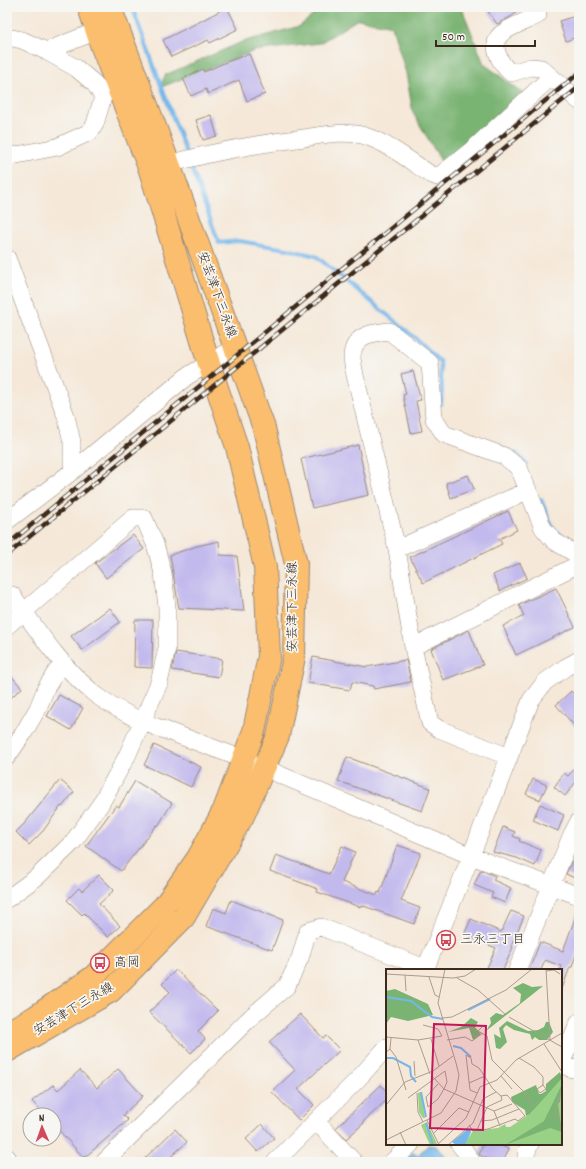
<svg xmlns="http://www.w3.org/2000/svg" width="586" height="1169" font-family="Dekko,'Klee One',sans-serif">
  <rect width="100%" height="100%" fill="#f6f6f2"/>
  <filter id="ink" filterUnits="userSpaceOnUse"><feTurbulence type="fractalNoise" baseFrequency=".025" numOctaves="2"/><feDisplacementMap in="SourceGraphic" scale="8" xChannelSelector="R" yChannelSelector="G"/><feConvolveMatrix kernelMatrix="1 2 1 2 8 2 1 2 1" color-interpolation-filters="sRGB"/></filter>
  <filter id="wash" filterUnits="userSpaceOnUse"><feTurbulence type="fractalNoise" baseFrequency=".012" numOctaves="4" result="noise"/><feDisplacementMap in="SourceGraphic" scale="16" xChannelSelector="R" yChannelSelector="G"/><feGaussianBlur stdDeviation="0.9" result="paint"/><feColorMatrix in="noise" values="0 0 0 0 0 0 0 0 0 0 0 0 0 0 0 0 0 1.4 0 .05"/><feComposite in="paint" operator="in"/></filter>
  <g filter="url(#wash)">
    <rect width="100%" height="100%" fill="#f5e8d8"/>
    <path fill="#7ab473" stroke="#5a6f48" d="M323 7H467L463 11 484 64 527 96 444 166 413 113 406 73 392 26 358 19 320 43 254 51 161 87 165 75 242 42 300 26Z"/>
    <path fill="#76b7eb" stroke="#587084" d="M428 1145 436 1146 452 1162H403L413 1152 418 1155Z"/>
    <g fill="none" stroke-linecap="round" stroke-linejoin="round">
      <path stroke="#76b7eb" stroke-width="4" d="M132 7 187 155
        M190 164 219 243 239 241 287 249 316 256 414 337 440 362 442 391 441 404
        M509 451 517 454 526 464
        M541 499 552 527 565 539"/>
    </g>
    <g id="blocks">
      <path fill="#c2b9ed" d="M227 7 238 29 210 43 208 40 171 57 163 40 199 22Z
        M485 7H524L512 16 497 24Z
        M579 15V36L566 41 559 21Z
        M249 54 265 94 247 101 239 80 208 94 206 89 191 96 183 78 203 69 204 72 226 62Z
        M211 115 217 136 203 140 196 120Z
        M413 371 421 400 416 401 422 431 411 433 403 395 406 394 401 374Z
        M358 445 369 495 312 508 301 459Z
        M468 475 474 489 451 498 446 483Z
        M508 511 517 530 499 539 502 544 423 583 410 557Z
        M133 535 144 549 106 578 95 563Z
        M219 541 220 555 237 556 244 611 179 608 170 555 197 546Z
        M520 563 527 578 500 591 493 575Z
        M556 588 575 627 516 655 503 626 524 616 519 605Z
        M110 608 120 622 82 650 71 636Z
        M135 620H153L152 668 134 667Z
        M469 630 483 665 443 680 431 649Z
        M176 652 222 659 219 677 172 670Z
        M313 657 367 667 406 660 411 682 374 689 373 686 352 682 350 690 308 683Z
        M7 671 22 688 7 701Z
        M571 691 579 700V731L556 705Z
        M59 695 83 708 71 730 47 716Z
        M154 745 201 767 191 787 144 765Z
        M347 757 430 788 422 811 338 781Z
        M579 764V778L565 796 554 787 564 773 568 776Z
        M533 779 547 785 540 800 526 794Z
        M60 780 74 792 62 807 61 806 43 831 29 845 16 832 25 823Z
        M135 781 172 803 158 826 157 825 121 871 86 846 116 805 119 807Z
        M540 804 564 815 558 831 533 820Z
        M503 827 515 832 513 836 520 839 519 841 541 850 535 866 517 858 493 852Z
        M397 845 421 853 401 901 420 908 414 924 361 905 360 907 317 892 318 889 270 871 276 855 329 874 342 846 355 852 342 882 377 895 378 892 380 893Z
        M572 861 579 863V880L566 874Z
        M481 870 495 876 493 880 511 888 505 903 491 897 493 893 474 885Z
        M99 875 114 890 99 904 120 926 108 937 84 913 82 915 67 900 79 888 82 891Z
        M231 900 283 920 272 950 206 926 213 908 226 913Z
        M578 910H579V945L572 967H570L562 989H561V966L545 960 541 970H529L540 942 563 951Z
        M511 911 524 916 511 946 513 947 503 970H486L496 948 464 935 471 919 501 932Z
        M176 970 218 1011 198 1031 205 1039 191 1053 149 1012 170 992 162 984Z
        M300 1014 323 1038 326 1036 340 1050 298 1089 314 1105 299 1120 272 1092 295 1070 269 1042Z
        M118 1069 143 1096 123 1115 128 1120 84 1158 54 1125V1115H44L32 1101 53 1085 58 1090 80 1070 97 1088Z
        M381 1085 387 1092V1100L363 1122 364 1123 346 1139 336 1128Z
        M262 1124 274 1138 258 1152 246 1139Z
        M175 1129 187 1142 165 1162H141Z
        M483 1144H496L509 1149 503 1162H496L479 1155Z"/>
    </g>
  </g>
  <g filter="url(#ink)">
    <use href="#blocks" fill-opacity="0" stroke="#98897b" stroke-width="1"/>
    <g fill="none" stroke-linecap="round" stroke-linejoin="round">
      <defs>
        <path id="minor" d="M538 15C531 19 505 29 501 34 489 45 501 65 511 73L531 67 541 68 579 101
          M7 37 22 40 46 51 76 68 95 84 103 97 95 124 90 132 57 147 7 157
          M46 51 107 27
          M159 167C206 153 256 144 304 138 323 135 346 130 365 136 388 143 410 161 430 174L438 177 473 149 551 77
          M7 258 66 416 72 442V465L74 470
          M7 521 74 470 186 377 235 347
          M397 549 527 491
          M12 595C36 628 59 664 90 690 103 702 127 714 143 722L243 759 471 856 579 896
          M7 626 133 518H144L155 544 163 573 167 607V648L159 683 127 756 100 805 73 842 37 877 7 899
          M413 647 579 564
          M7 757 23 734 38 708 46 688 56 672 63 665
          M509 757 439 729 430 723 413 647 397 549 355 375C354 369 352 362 352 356 354 334 372 333 389 331L430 363 434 419 444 434 504 456 519 468 543 528 554 541 579 556
          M425 970 471 856 531 700 545 682 566 667 579 660
          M517 970 572 834 579 821
          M561 1064 579 1022
          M561 1064 572 1069 579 1068
          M316 1121 354 1162
          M459 1144 465 1151 472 1162
          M7 1157 10 1162
          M104 1162 251 1017 287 986 300 958 308 931 321 927 425 968
          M275 1162 358 1079 387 1047
          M392 1162 411 1144
          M526 1162V1154L530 1144"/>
        <path id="major" d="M7 1032 35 1017 93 977 165 905 198 858 224 810 254 731 269 656 265 567 237 447 209 364 150 170 102 47 89 7
          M7 1051 111 991 184 917 243 816 278 736 294 657 296 564 264 428 169 164 110 7"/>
      </defs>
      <use href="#minor" stroke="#98897b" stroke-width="18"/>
      <use href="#major" stroke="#98897b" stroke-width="24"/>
      <use href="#minor" stroke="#fff" stroke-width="17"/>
      <use href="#major" stroke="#fabe6e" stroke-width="22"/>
      <defs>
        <path id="rail" d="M7 545 579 73
          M7 555 579 87"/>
      </defs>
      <use href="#rail" stroke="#3b2a1e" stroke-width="4.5"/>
      <use href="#rail" stroke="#f6f6f2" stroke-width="3" stroke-dasharray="9" stroke-linecap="butt"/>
    </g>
  </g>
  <defs>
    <symbol id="bus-ring" viewBox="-11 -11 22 22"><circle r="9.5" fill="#f6f6f2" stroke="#d1495b" stroke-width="1.5"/><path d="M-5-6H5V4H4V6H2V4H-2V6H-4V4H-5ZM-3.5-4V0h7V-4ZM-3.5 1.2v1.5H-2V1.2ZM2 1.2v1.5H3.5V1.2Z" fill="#d1495b"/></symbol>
  </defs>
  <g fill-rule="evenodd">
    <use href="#bus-ring" x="435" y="929" width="22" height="22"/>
    <use href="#bus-ring" x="89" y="952" width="22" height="22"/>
  </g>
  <g text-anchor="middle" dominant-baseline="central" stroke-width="3.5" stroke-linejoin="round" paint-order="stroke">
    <g font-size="13" fill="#3b2a1e" stroke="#f6f6f2">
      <text transform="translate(216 295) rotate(70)">安芸津下三永線</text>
      <text transform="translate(293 607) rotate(-90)">安芸津下三永線</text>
      <text transform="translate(74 1010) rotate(-31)">安芸津下三永線</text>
    </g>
    <g font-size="13" fill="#3b2a1e" stroke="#f6f6f2" text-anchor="start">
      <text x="460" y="940">三永三丁目</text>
      <text x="114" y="963">高岡</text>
    </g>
  </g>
  <g transform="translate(386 969)">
    <rect width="176" height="176" fill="#f5e8d8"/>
    <path d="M176 109V176H67L81 171 87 162 112 159 119 155 120 158H124L145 144 170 113ZM35 123 39 149H37L33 143 32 124ZM41 153 51 175 50 176H44L35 156Z" fill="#99d286"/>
    <path d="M137 14 146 18 157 17 100 62 105 54 104 49 110 44 117 46 134 34 135 25 127 19ZM9 20 42 35 47 46 22 52 5 48 0 55V22ZM85 49 92 53 89 58 95 65 87 71 83 59 62 63 75 58ZM121 52 142 62 152 61 158 58 160 53H163L167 63 161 71H153L149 68 146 71 144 65 128 61 120 56 117 60 121 73 114 80 110 79 108 65 115 69 113 59ZM174 103 176 109 144 145 140 147 139 141 126 133 125 128 150 116 153 125H155L160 122V115ZM176 115 174 133 172 135 176 163 164 159 119 176 158 152Z" fill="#7ab473"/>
    <path d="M83 159 85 163 79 176H70L66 173Z" fill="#76b7eb"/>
    <path fill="none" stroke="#76b7eb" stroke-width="2" d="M0 28 25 32 46 48 57 50M82 41 104 30M67 77 75 79 85 88M0 89H7L24 98 25 107 30 113M35 123 40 148M40 154 47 176"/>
    <path fill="none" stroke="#ab9c8e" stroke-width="1" d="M160 0 164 71M160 2 168 1 174 5M0 5 67 9 79 7 90 0M19 6 20 22M43 8 49 26 53 28M71 9 92 21 120 46M123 48 176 78M56 49 66 48 120 21 146 0M96 58 92 62 101 67 106 91 137 122 147 137M0 68 32 71 56 67 52 60 37 56M45 70 53 97M32 71 44 105M61 71 79 68 86 72 97 64M158 75 176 103M4 80 10 88 20 121M0 83 4 80 5 69M133 89 148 98 157 108V116L160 120 154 124 151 120 157 116M28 92 29 107M115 107 126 120M47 108 58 120 108 142 114 157M83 114 99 107M176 120 169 142 176 157M31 124 32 143 37 153M91 124 84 121 80 86 85 89 86 95 93 99 107 120 115 127M22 129 59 102 61 113 58 120 52 130 42 138 40 128 52 115M0 136 19 113 47 102 67 87M108 142 126 135M41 151 53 176M95 152 106 151 133 140M83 156 87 162 102 160 129 150 132 152 139 147 121 126 115 127M91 161 101 138 116 131 115 127M14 163 20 176M48 164 73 139 83 143M0 171 55 144 70 122 73 106 70 94 52 34 59 0M51 176 80 149 94 118 111 111 130 91 176 64M62 176 87 154 97 130 110 123"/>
    <path fill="#c2185b" fill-opacity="0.15" stroke="#c2185b" stroke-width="2" d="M48 55 100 57 97 161 44 159Z"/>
    <rect width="176" height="176" fill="none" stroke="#3b2a1e" stroke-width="2"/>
  </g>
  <rect width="586" height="1169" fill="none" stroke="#f6f6f2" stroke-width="24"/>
  <g transform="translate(42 1127) rotate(358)"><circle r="19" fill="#f6f6f2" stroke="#aba49d"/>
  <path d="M0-3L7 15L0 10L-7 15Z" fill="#d1495b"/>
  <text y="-6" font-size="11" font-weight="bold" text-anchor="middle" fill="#3b2a1e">N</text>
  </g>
  <path d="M436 40v6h99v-6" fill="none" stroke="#3b2a1e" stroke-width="2"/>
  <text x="442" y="40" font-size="12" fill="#3b2a1e" stroke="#f6f6f2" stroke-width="3" paint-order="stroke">50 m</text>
</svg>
